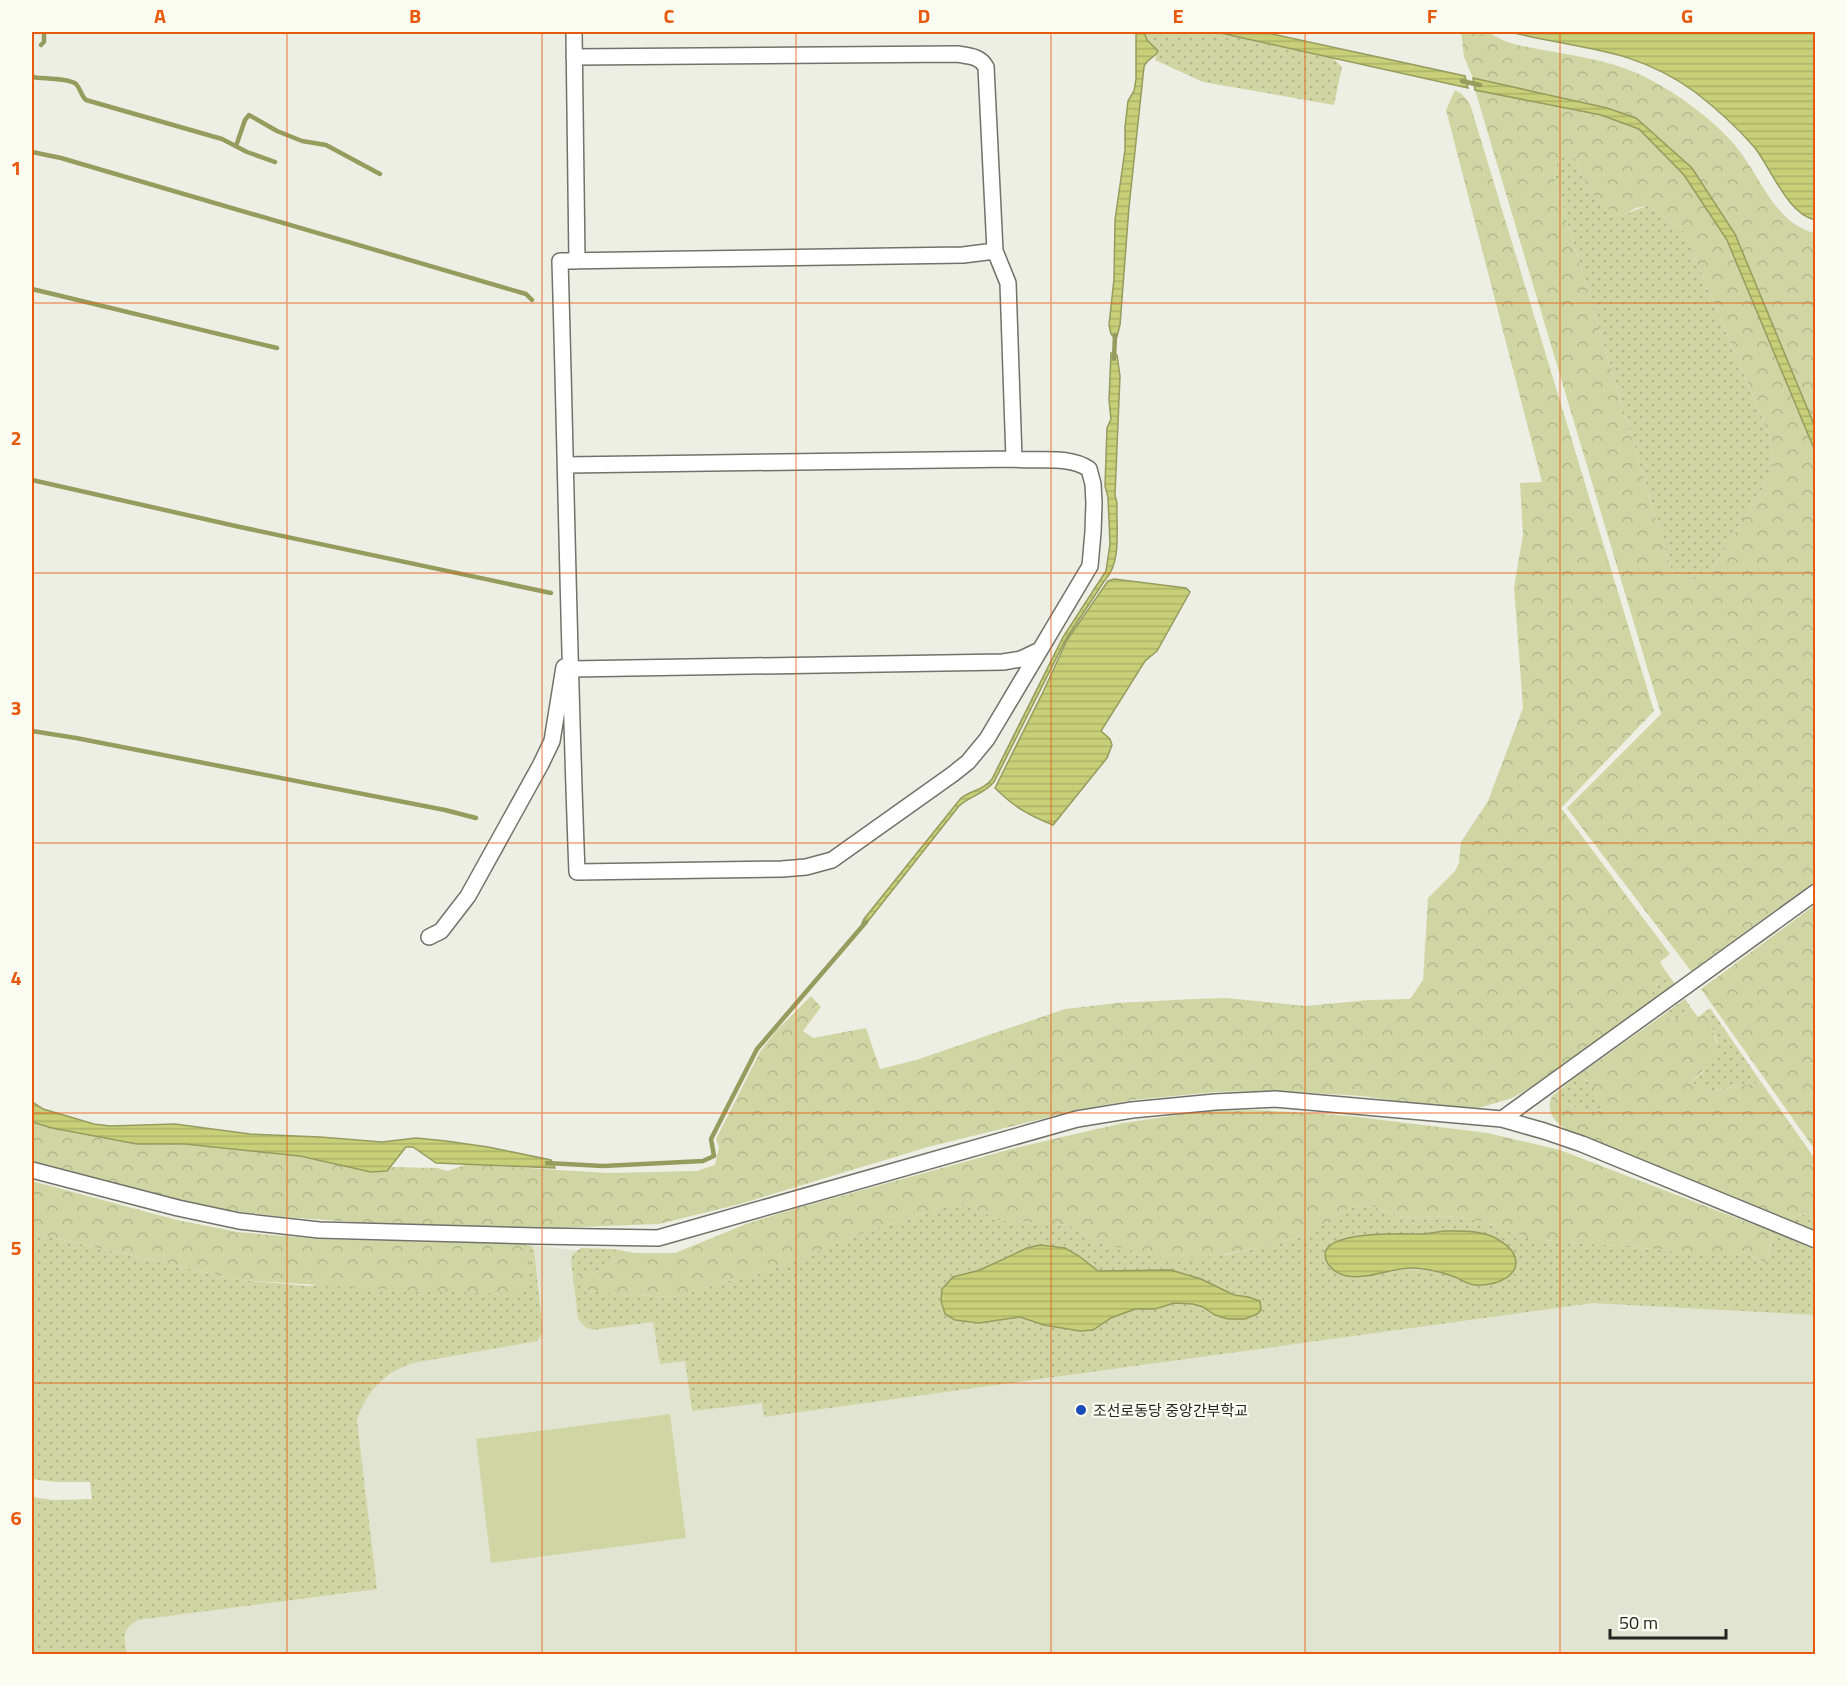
<svg xmlns="http://www.w3.org/2000/svg" width="1847" height="1686" font-family="'Titillium Web','Noto Sans KR',sans-serif">
  <defs>
    <pattern id="grass-dots" width="8" height="8" patternUnits="userSpaceOnUse" patternTransform="scale(1.5)"><rect width="8" height="8" fill="#d0d6a3"/><path d="M2 2h.1M6 6h.1" fill="none" stroke="#b2b88c" stroke-width="1.8" stroke-linecap="round"/></pattern>
    <pattern id="forest-crowns" width="20" height="18" patternUnits="userSpaceOnUse" patternTransform="scale(1.5)"><rect width="20" height="18" fill="#d0d6a3"/><path d="M2 6a3 3 0 1 1 6 0M12 15a3 3 0 1 1 6 0" fill="none" stroke="#b2b88c"/></pattern>
    <pattern id="water-rules" width="6" height="5" patternUnits="userSpaceOnUse" patternTransform="scale(1.5)"><rect width="6" height="5" fill="#c7cf78"/><path d="M0 2.5h6" fill="none" stroke="#abb268"/></pattern>
  </defs>
  <rect width="100%" height="100%" fill="#eeefe4"/>
  <path fill="#e2e4d2" d="M975 1179 1815 1266V1654H109L113 1581 344 1420 385 1362 533 1329 523 1244 672 1262Z"/>
  <path fill="url(#grass-dots)" fill-rule="evenodd" d="M1144 32H1216L1333 58 1342 67 1334 105 1203 82 1155 60 1157 51 1147 41Z
    M1559 151 1575 158 1590 193 1618 217 1648 205 1684 232 1769 434 1774 470 1709 575 1688 581 1671 569 1554 178Z
    M1665 970 1675 984 1649 1003 1654 988Z
    M1685 999 1691 1008 1680 1017 1671 1020 1663 1015Z
    M1710 1008 1761 1082 1708 1092 1691 1082 1703 1072 1717 1042 1706 1011Z
    M1577 1076 1590 1082 1604 1107 1593 1114C1578 1106 1565 1107 1552 1096Z
    M961 1202 998 1220 1068 1225 1100 1243 1224 1255 1263 1247 1303 1236 1347 1209 1369 1205 1397 1216 1413 1218 1433 1216 1460 1217 1488 1223 1530 1239 1691 1252H1742L1767 1263 1773 1232 1815 1249 1816 1315 1593 1303 764 1417 762 1403 692 1411 685 1361 660 1364 653 1322 593 1330 585 1327 578 1318 571 1260 573 1254 581 1248 614 1249 617 1253V1259L613 1262 588 1276 580 1272 587 1290 615 1294 674 1297 783 1265 876 1228ZM1445 1231 1473 1232 1466 1283C1430 1265 1404 1268 1366 1275L1345 1238 1400 1233H1431ZM996 1262 1102 1271 1171 1270 1216 1286 1234 1295 1248 1297 1215 1315 1203 1307 1193 1304 1174 1303 1155 1309H1135L1111 1318 1093 1330 1080 1331 1044 1325 1020 1317 979 1323 953 1277 980 1270Z
    M1815 1210V1232L1783 1219 1813 1213Z
    M32 1233 240 1280 310 1286 529 1254 523 1244 531 1246 534 1250 543 1332 537 1341 413 1363C385 1372 365 1392 357 1421L377 1589 137 1620C121 1631 124 1638 127 1654H32V1497L53 1500 92 1499 90 1482H55L32 1479Z"/>
  <path fill="url(#forest-crowns)" fill-rule="evenodd" d="M1461 32H1489C1505 45 1529 47 1549 51 1582 57 1617 62 1647 78 1678 94 1710 117 1734 144 1760 174 1774 224 1815 233V427L1735 234 1692 168 1636 118 1607 108 1473 78 1464 57Z
    M1455 90 1462 94 1470 104 1654 711 1561 808 1670 954 1660 962 1665 970 1654 988 1649 1003 1537 1084 1512 1098 1479 1108 1457 1109 1362 1096 1280 1091 1215 1092 1133 1100 1077 1110 928 1147 740 1204 659 1224 554 1228 382 1224 284 1217 225 1210 179 1200 32 1161V1122L52 1128 137 1144H185L300 1156 372 1172 387 1171 391 1167 437 1168 448 1171 467 1164 607 1173 697 1171 715 1165 719 1147 716 1139 760 1052 776 1031 811 996 821 1007 803 1031 813 1038 866 1028 880 1069 916 1060 1065 1009 1117 1003 1193 999 1227 998 1306 1006 1368 1000 1410 999 1423 980 1428 898 1455 871 1459 863 1461 842 1488 801 1523 708 1514 587 1523 535 1520 483 1542 482 1446 110Z
    M1475 90 1601 115 1639 129 1684 175 1727 240 1815 451V882L1691 971 1567 808 1661 714ZM1559 152 1575 158 1590 193 1618 218 1636 208 1648 205 1684 232 1769 434 1774 470 1709 575 1688 581 1671 569 1554 178Z
    M1815 905V1150L1701 989Z
    M1691 1008 1698 1017 1706 1011C1720 1053 1725 1051 1691 1082L1708 1092 1761 1082 1815 1159V1210L1813 1213 1783 1219 1582 1139C1566 1130 1542 1118 1552 1096 1565 1107 1578 1106 1593 1114L1603 1108 1590 1082 1577 1076 1663 1015 1671 1020 1680 1017Z
    M1258 1110 1350 1116 1488 1133 1560 1150 1773 1232 1767 1263 1742 1252H1691L1530 1239 1488 1223 1460 1217 1433 1216 1413 1218 1397 1216 1369 1205 1347 1209 1303 1236 1263 1247 1180 1262 1100 1243 1068 1225 998 1220 961 1202 876 1228 783 1265 674 1297 615 1294 587 1290 578 1284 576 1279 577 1274 580 1272 588 1276 613 1262 617 1259V1254L614 1249 635 1253H675L746 1224 790 1210 1015 1148 1123 1123 1205 1111Z
    M32 1181 177 1220 238 1232 318 1239 523 1244 529 1254V1288L519 1294 395 1290 240 1280 32 1233Z"/>
  <path fill="#d0d6a3" d="M670 1414 686 1538 491 1563 476 1439Z"/>
  <path fill="url(#water-rules)" stroke="#969c5e" stroke-width="1.5" d="M1136 32H1144L1147 40 1158 51C1155 58 1146 59 1144 67L1129 207 1120 325 1116 340 1111 334 1109 325 1114 279 1115 220 1125 150V127L1128 101 1134 91 1136 79Z
    M1216 32H1263L1465 76 1468 88Z
    M1510 32H1815V220C1787 213 1772 170 1755 148 1737 127 1717 109 1695 92 1631 46 1580 50 1510 32Z
    M1473 78 1607 108 1636 118 1692 168 1735 234 1815 427V451L1727 240 1684 175 1639 129 1601 115 1475 90Z
    M1111 353 1117 355 1120 376 1115 495 1117 503C1116 528 1122 562 1105 580L1066 639 994 782C984 794 970 796 959 806L865 925 862 923 864 919 961 798C972 790 984 790 992 779L1063 637 1106 571 1110 544 1108 497 1105 486 1107 428 1111 419 1109 400Z
    M1114 579 1186 588 1190 592 1157 651 1145 661 1101 731 1110 739 1112 745 1107 758 1053 825C1028 815 1014 807 995 788L1043 692 1067 640 1108 581Z
    M32 1102 43 1109 94 1124 110 1126 175 1124 250 1134 320 1137 382 1142 416 1138 446 1141 488 1147 551 1160 555 1168 436 1163 413 1147H406L387 1171 371 1172 300 1156 185 1144H137L52 1128 32 1122Z
    M1445 1231C1456 1231 1469 1230 1481 1233 1496 1236 1521 1250 1515 1268 1510 1280 1492 1285 1480 1285 1471 1286 1463 1281 1455 1277 1442 1272 1428 1269 1415 1268 1393 1267 1367 1280 1347 1276 1340 1275 1332 1270 1328 1264 1307 1229 1404 1234 1418 1234 1427 1234 1435 1232 1445 1231Z
    M1040 1245 1065 1248 1079 1256 1098 1271 1171 1270 1201 1279 1234 1295 1248 1297 1260 1301 1261 1310 1257 1314 1245 1319H1228L1215 1315 1203 1307 1193 1304 1174 1303 1155 1309H1135L1111 1318 1093 1330 1080 1331 1044 1325 1020 1317 979 1323 955 1320 945 1314 941 1301 942 1289 953 1277 980 1270 1027 1248Z"/>
  <g fill="none" stroke-linecap="round" stroke-linejoin="round">
    <path stroke="#969c5e" stroke-width="4.5" d="M41 45 44 42V32
      M32 77C42 79 69 78 76 84 81 89 81 96 86 100L222 139 247 152 275 162
      M1462 81 1480 85
      M236 146 245 120 249 115 277 131 302 141 326 145 380 174
      M32 152 61 158 526 294 532 300
      M32 289 277 348
      M1114 359 1115 335
      M32 480 240 527 551 593
      M32 731 76 738 445 810 476 818
      M547 1163 603 1166 703 1161 714 1156 711 1139 757 1049 866 922"/>
    <defs>
      <path id="street" d="M574 32 577 261
        M574 57 957 54C969 56 980 56 986 67L995 251 1008 283 1014 459
        M566 465 1014 459C1038 462 1068 455 1089 469L1093 484 1094 503 1093 532 1090 566 987 739 968 762 953 774 832 860 806 867 782 869 577 872C569 669 566 465 560 261L963 255 995 251
        M571 669 1003 662 1021 659 1040 650
        M429 937 441 931 468 896 541 764 552 741 564 667
        M1502 1119 1816 892
        M32 1170 178 1208 239 1221 319 1230 536 1236 658 1238 1077 1119 1132 1110 1215 1102 1275 1099 1502 1119 1544 1131 1582 1144 1816 1240"/>
    </defs>
    <use href="#street" stroke="#717269" stroke-width="18"/>
    <use href="#street" stroke="#fff" stroke-width="15"/>
  </g>
  <path fill="none" stroke="#e8590c" stroke-width="1.5" stroke-opacity="0.55" d="M287 32V1654M542 32V1654M796 32V1654M1051 32V1654M1305 32V1654M1560 32V1654M32 303H1816M32 573H1816M32 843H1816M32 1113H1816M32 1383H1816"/>
  <circle fill="#1a4bb8" stroke="#fbfdf2" stroke-width="2" cx="1081" cy="1410" r="6"/>
  <g text-anchor="middle" dominant-baseline="central" stroke-width="4.5" stroke-linejoin="round" paint-order="stroke">
    <g font-size="15" fill="#242420" stroke="#fbfdf2" text-anchor="start">
      <text x="1093" y="1410">조선로동당 중앙간부학교</text>
    </g>
  </g>
  <rect width="1847" height="1686" fill="none" stroke="#fbfdf2" stroke-width="66"/>
  <path d="M1610 1629v9h116v-9" fill="none" stroke="#242420" stroke-width="3"/>
  <text x="1619" y="1629" font-size="18" fill="#242420" stroke="#fbfdf2" stroke-width="4.5" paint-order="stroke">50 m</text>
  <rect x="33" y="33" width="1781" height="1620" fill="none" stroke="#e8590c" stroke-width="2"/>
  <g font-size="20" text-anchor="middle" font-weight="bold" fill="#e8590c">
    <text x="160" y="23">A</text>
    <text x="415" y="23">B</text>
    <text x="669" y="23">C</text>
    <text x="924" y="23">D</text>
    <text x="1178" y="23">E</text>
    <text x="1432" y="23">F</text>
    <text x="1687" y="23">G</text>
    <text x="16" y="175">1</text>
    <text x="16" y="445">2</text>
    <text x="16" y="715">3</text>
    <text x="16" y="985">4</text>
    <text x="16" y="1255">5</text>
    <text x="16" y="1525">6</text>
  </g>
</svg>
